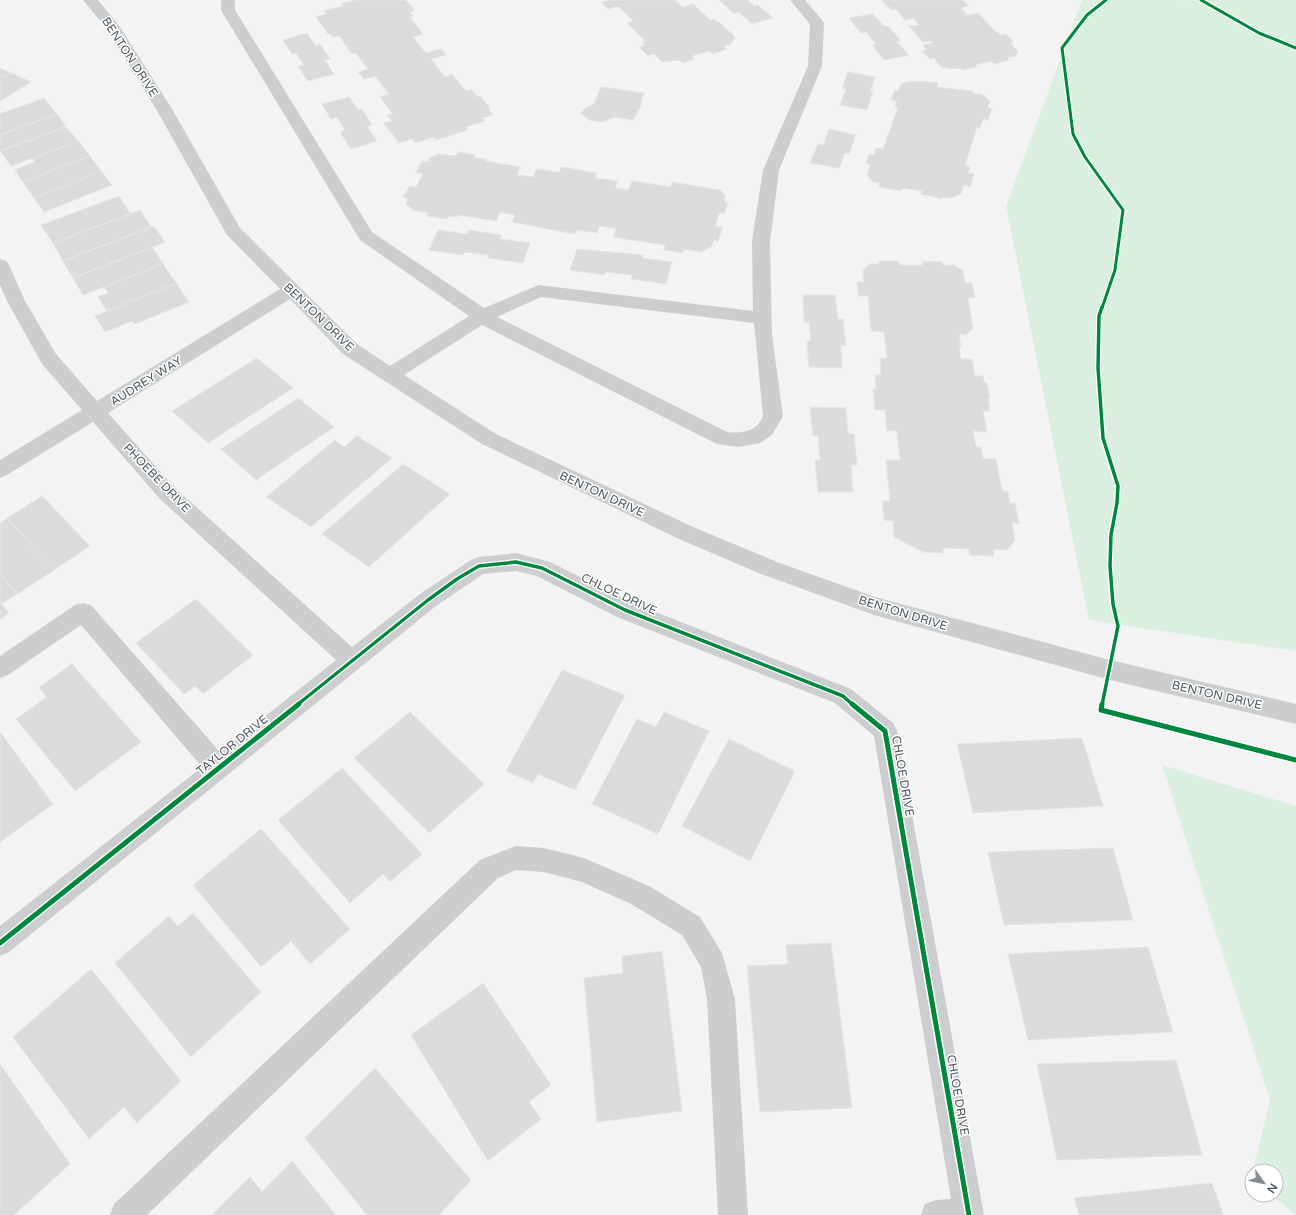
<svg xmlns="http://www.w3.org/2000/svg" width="1296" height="1215" font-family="'Varela Round',sans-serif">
  <rect width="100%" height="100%" fill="#f3f3f3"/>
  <path fill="#daefe0" d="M1082 0H1181L1193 5 1182 0H1296V651L1089 620 1006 206Z
    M1162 765 1296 806V1215L1272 1195H1276V1171H1253L1270 1100Z"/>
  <path fill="#dbdbdc" stroke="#e5e5e5" d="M355 0H406L415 11 410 12 413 16 410 17 423 34 413 37 426 53 441 49 446 55 431 59 445 77 452 74 466 91 471 89 477 97 480 96 490 108H488L493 115 482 118 485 121 465 127 468 130 436 140 434 137 415 143 412 139 399 143 384 123 392 121 387 115 393 114 380 97 389 94 375 76 364 79 358 72 368 69 356 53 352 54 339 36 333 37 330 34H328L316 17 327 14 324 11 343 6 341 4Z
    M609 0H675L683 7 693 4 710 20 713 19 720 23 735 37 731 44 724 46 727 49 712 54 709 51 692 56 695 59 682 63 679 60 662 62 654 54 648 56 639 47 645 45 642 41H645L627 23 633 21 618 6 608 9 601 2Z
    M719 0H748L755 6 758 5 773 18 752 24 739 12 734 14Z
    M881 0H963L969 6 961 8 967 15 978 13 995 31 1001 35 1006 34 1013 42 1010 43 1018 51 1015 56 1007 58 1009 60 994 64 991 61 975 65 977 67 962 70 960 68 952 69 941 67 934 58 930 59 922 51 927 50 923 45 933 43 931 41 923 42 909 26 919 25 913 18 905 20 896 9 892 10Z
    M873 14 884 26H888L901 41 897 42 909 55 884 60 872 45 876 44 866 32 861 33 849 18Z
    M307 33 316 46 320 44 330 59 325 60 334 74 308 81 306 79 298 66 304 65 296 53 292 54 283 40Z
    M0 68 11 73 0 79Z
    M848 72 875 77 870 92H873L867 110 840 105 846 89 842 88Z
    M11 73 31 82 0 101V79Z
    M911 81 920 82V81L938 83 937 87 973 91V93L982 94 990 101 988 108H992L988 120 983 119 980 128 977 127 965 165 970 166 968 173 974 174 970 187 964 185 961 194 951 198 942 197V199L921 194 922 191 903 188 901 191 879 187 880 183 873 182 867 175 870 165 866 163 869 154 874 155 876 148 883 149 898 108 895 107 897 101 891 100 895 90 898 91 901 84Z
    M601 87 644 93 640 104H642L633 120 615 117 602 122 589 120 581 113 586 108 594 104Z
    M349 97 358 110 362 109 372 125 367 126 377 141 351 149 340 132 345 130 337 117 331 119 322 104Z
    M44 98 57 114 0 135V114Z
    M57 114 66 127 0 151V135Z
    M66 127 78 141 11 166 0 151Z
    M829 129 856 135 849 154 845 153 839 168 810 163 818 144 823 145Z
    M78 141 90 156 23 182 15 170 35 162 32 158Z
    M458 152 475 155 474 158 486 159 485 161 521 167 517 175 533 177 537 169 559 172 561 167 597 173 595 178 618 181 615 188 628 190 632 181 671 187 672 182 720 190 726 196 724 202 728 203 724 214 719 213 715 226 723 227 718 241 714 240 712 246 701 252 684 249 682 253 664 250 665 245 613 237 616 229 600 226 597 233 577 230 575 234 512 222 515 215 500 212 496 221 459 215 457 217 449 216 447 219 427 216 428 213 413 210 406 204 408 198 403 197 410 186 416 187 423 174 416 172 422 161 428 162 431 157 439 154 456 156Z
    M90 156 101 171 34 198 23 182Z
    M101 171 112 185 44 212 34 198Z
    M119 196 131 214 53 243 41 225Z
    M140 210 151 227 63 261 53 243Z
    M154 226 165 242 73 278 63 261Z
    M438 230 467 234 469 230 502 235 500 239 530 243 523 263 488 258 489 255 464 252 463 255 429 250Z
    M152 247 163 264 83 295 73 278Z
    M577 249 643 255 642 258 672 262 666 284 631 279 632 275 606 272 604 275 570 270Z
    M879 261H899V265H922V261L942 262 943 265H954L963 271 965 283H972L975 298H968L973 328 966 335 959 334 961 347H959L961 359H972L975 376H983L984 382 987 383 990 398 988 397 990 411H983L987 432 973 431 976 447H981L983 459H996L1002 491H1008L1010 503H1015L1019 524 1012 523 1015 540 1007 550 993 549 994 556 970 555 969 549 943 548V553L923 552 894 537 893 521 884 520 882 501H890L886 460H900L897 431H887L885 410H875L873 389H876L875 375H881L880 358H887L884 332 871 331 868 296H858L857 282H864L863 270 870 264H879Z
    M163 264 176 283 107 311 98 297 108 293 104 287Z
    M176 283 189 302 135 324 132 321 105 332 95 316Z
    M803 295H835L838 319H843L846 346 841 345 842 368 809 367 807 341H811L809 322H804Z
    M257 358 293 388 208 443 172 411Z
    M298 398 334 427 256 480 221 449Z
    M810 407 846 408 848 433 854 434 857 465H851L853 492H818L815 460H820L818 436H813Z
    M357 436 392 458 311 527 266 497 335 440 344 447Z
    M403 464 450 494 369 567 322 534Z
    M42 496 90 546 54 570 7 518Z
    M7 518 54 570 17 594 0 574V523Z
    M0 574 17 594 1 604 9 613 0 619Z
    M196 599 253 655 203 694 195 686 184 694 136 643Z
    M72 664 141 742 75 791 16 719 47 697 39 687Z
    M562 670 625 695 575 790 538 774 533 783 506 771Z
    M410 712 484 784 429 833 354 758Z
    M664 712 709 731 658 834 592 804 637 719 656 727Z
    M0 732 53 804 0 842Z
    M1082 738 1103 806 973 813 957 744Z
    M729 739 795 771 750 861 682 826Z
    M342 768 422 854 390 882 383 874 350 903 278 820Z
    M261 829 350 929 310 964 291 941 261 967 193 885Z
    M1113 848 1133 920 1004 925 988 852Z
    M193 913 261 992 191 1057 115 963 169 916 178 926Z
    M831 943 852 1108 760 1112 747 966 788 964 786 945Z
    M1148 947 1173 1032 1028 1040 1008 954Z
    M662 951 682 1111 597 1122 584 978 623 973 622 956Z
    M91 969 181 1081 137 1123 124 1107 89 1139 13 1037Z
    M483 983 551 1085 529 1102 541 1119 488 1161 411 1035Z
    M1176 1060 1202 1155 1057 1160 1037 1064Z
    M0 1064 70 1164 14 1215H0Z
    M375 1068 471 1180 439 1215H367L305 1138Z
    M292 1161 336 1215H212L250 1177 262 1192Z
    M1212 1183 1223 1215H1079L1074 1198Z"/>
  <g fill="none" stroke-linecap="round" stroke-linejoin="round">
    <path fill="#cbcdce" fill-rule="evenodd" d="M83 0H98L120 27 172 109 240 228 357 344 390 366 469 316 360 240 221 10V0H235V10L372 232 484 308 539 285 753 311 752 241 763 170 808 66 810 24 790 0H805L822 20 824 23 822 66 779 170 770 241 772 335 783 416 772 435 760 443 739 447 717 444 482 325 404 375 496 434 693 527 777 562 875 597 1110 660 1296 704V724L1110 680 874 615 761 574 679 539 482 444 343 354 290 299 108 413 174 487 352 647 420 594 471 560 479 557 516 553 550 562 633 603 851 689 893 723 897 731 984 1215H921L925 1204 936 1200 951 1199 874 736 835 703 617 617 537 576 516 571 483 574 436 606 9 952 0 956V926L202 767 81 625 8 675 0 678V656L75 605 83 603 91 605 220 752 336 660 160 499 93 422 7 475 0 478V460L82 410 42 364 7 301 0 285V259L6 261 9 265 25 301 56 354 97 401 280 289 227 235 156 109 107 29ZM541 297 754 323 763 416C757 431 743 434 727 432L497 317Z
      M516 846 544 848 584 858 649 886 700 917 722 953 735 999 748 1215H718L707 999 701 967 682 935 631 904 582 882 544 872 516 870 498 878 147 1215H110L114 1204 480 860Z"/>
    <defs>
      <path id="cycleway-far2" d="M1201 0 1259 33 1296 48
        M1102 308 1115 270 1123 210 1085 157 1073 134 1062 48 1087 15 1106 0"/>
      <path id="cycleway-far1" d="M1102 307 1099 316 1098 368 1103 438 1118 486 1117 503 1111 535 1110 566 1113 604 1118 626 1102 705
        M297 705 428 600 457 579 479 566 516 562 542 568 625 610 843 696 853 705"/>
      <path id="cycleway" d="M852 704 885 731 969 1215
        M1102 704 1101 710 1296 760
        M0 943 299 704"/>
    </defs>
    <use href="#cycleway-far2" stroke="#fff" stroke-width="5"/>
    <use href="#cycleway-far1" stroke="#fff" stroke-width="6"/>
    <use href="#cycleway" stroke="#fff" stroke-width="8"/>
    <use href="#cycleway-far2" stroke="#00873e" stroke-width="3"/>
    <use href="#cycleway-far1" stroke="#00873e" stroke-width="3.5"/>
    <use href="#cycleway" stroke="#00873e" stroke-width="5"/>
  </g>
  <g text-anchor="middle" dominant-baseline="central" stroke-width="3" stroke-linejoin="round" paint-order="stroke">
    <g font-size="12" fill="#4b575e" stroke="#fff">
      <text transform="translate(130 57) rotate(57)">BENTON DRIVE</text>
      <text transform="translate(319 317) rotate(44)">BENTON DRIVE</text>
      <text transform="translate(146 381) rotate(-32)">AUDREY WAY</text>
      <text transform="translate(157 478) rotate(46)">PHOEBE DRIVE</text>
      <text transform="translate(602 494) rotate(25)">BENTON DRIVE</text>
      <text transform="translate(619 594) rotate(25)">CHLOE DRIVE</text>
      <text transform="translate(903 613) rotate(17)">BENTON DRIVE</text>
      <text transform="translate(1217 695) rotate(13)">BENTON DRIVE</text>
      <text transform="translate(232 745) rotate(-39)">TAYLOR DRIVE</text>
      <text transform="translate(903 776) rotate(80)">CHLOE DRIVE</text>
      <text transform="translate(958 1095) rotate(80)">CHLOE DRIVE</text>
    </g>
  </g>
  <g transform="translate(1264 1183) rotate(123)"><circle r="19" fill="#ffffff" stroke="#b7bcbf"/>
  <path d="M0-3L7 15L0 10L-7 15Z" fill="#868e92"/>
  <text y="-6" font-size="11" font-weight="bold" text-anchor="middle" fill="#4b575e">N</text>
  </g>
</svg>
